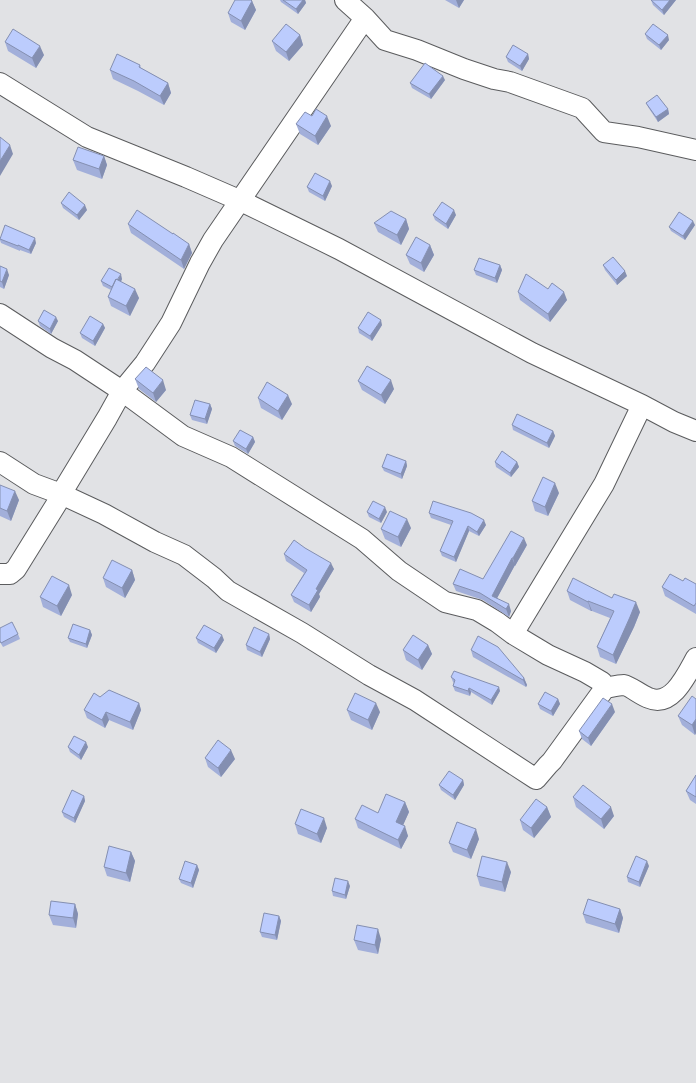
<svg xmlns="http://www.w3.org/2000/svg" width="696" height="1083" font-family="'PT Serif',serif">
  <rect width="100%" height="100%" fill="#e1e2e5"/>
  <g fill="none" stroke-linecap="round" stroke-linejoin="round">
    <defs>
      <path id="street" d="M345 0 365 18 385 40 417 50 464 69 494 79 510 82 582 108 604 132 638 137 696 150
        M0 83 87 137 186 177 239 200 339 249 532 353 642 405 674 422 696 431
        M0 314 52 348 75 360 122 391 183 436 231 457 362 539 399 571 445 602 477 610 497 622 513 634 548 655 585 672 602 682 605 688
        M0 462 34 484 61 494 104 514 155 542 184 555 214 578 228 591 302 633 369 675 415 700 536 779 548 765 552 761 605 688C611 687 618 685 624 685 630 686 642 696 649 698 672 708 687 674 696 658
        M0 574H10L16 569 57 503 61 494 107 418 122 391 145 363 171 323 200 263 213 240 365 18
        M513 634 604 484 642 405"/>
    </defs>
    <use href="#street" stroke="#5b5c5e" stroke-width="22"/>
    <use href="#street" stroke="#fff" stroke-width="20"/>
  </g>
  <path fill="#a2afda" d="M280 0H305L306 3 298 14 281 2Z
    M445 0H464L459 8Z
    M651 0H676L664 15 653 5Z
    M252 1 256 10 245 30 231 22 228 13Z
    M645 34 669 40 661 50 647 39Z
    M300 35 303 45 289 61 276 51 272 41Z
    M5 42 44 55 36 68 8 51Z
    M528 54 529 59 522 71 508 62 506 57Z
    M140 65 141 68 168 83 171 93 164 105 138 91 113 79 110 70Z
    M445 80 431 99 412 88 410 83Z
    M646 103 668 109 669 114 658 122 648 107Z
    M312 116 331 126 318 145 300 134 296 124Z
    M104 156 107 165 102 179 77 170 73 160Z
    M332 186 325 201 309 192 307 187Z
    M61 203 87 210 79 220 63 208Z
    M433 215H456L448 229 435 220Z
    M406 219 409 229 401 245 378 232 374 223Z
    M128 224 173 234 189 244 192 253 184 269 131 233Z
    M695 225 685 240 671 231 669 227Z
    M0 237 36 243 31 254 20 250V251L1 243 0 240Z
    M430 245 434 255 424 272 410 264 406 255Z
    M500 265 502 270 497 283 476 275 474 270Z
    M603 265 627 276 617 285 605 270Z
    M0 266 9 275 4 289 0 287Z
    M122 279 121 282 139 298 130 316 111 306 108 297 111 290 103 286 101 281Z
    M548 289 567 300 550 322 520 300 518 292Z
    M38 321H58L51 334 40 326Z
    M103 324 105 328 95 346 82 338 80 333Z
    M382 325 372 341 359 333 358 328Z
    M135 379 166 390 156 402 139 389Z
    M358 381 394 389 385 404 362 390Z
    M258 398 292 404 282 420 261 408Z
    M210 404 212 409 207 424 192 420 190 415Z
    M512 425 553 431 555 436 549 448 513 430Z
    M253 437 255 442 248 454 235 446 233 441Z
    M406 461 407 466 402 479 384 471 382 467Z
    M495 462H517L519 467 511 477 496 467Z
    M0 485 19 500 11 521 0 516Z
    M559 493 548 516 535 511 532 501Z
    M367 512H387L381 523 369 517Z
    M429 513 486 525 479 536 469 531 456 562 442 556 440 551 451 525 431 518Z
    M411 528 401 547 385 539 381 529Z
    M527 545 515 566V565L497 598 511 611 509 617 483 600 456 591 453 584 483 579Z
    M305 548 334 569 319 594 320 597 311 612 294 602 291 595 304 573 286 561 284 554Z
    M132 570 135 580 125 598 106 587 103 578Z
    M683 581 696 584V614L665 596 662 587Z
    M567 591 640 612 634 627 616 664 600 657 597 647 610 618 592 611H591L570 600Z
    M72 595 61 616 43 607 40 597Z
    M0 628 18 634 20 639 3 647 0 642Z
    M90 630 92 635 87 648 70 642 68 638Z
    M269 634 270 639 262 657 247 650 246 645Z
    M196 638 224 640 216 653 198 643Z
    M428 645 432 654 422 670 406 660 403 650Z
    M471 650 524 678 527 685 526 687 473 657Z
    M451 677 500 691 492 705 471 692 470 696 455 691 453 686 454 683 453 682Z
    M100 697 139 703 141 710 133 730 109 720 105 728 87 718 84 710Z
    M558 699 560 704 553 716 540 709 538 704Z
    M696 699V733L695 735 682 725 678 716Z
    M347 710 380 712 372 730 351 720Z
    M615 712 591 746 582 739 579 731Z
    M68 747H88L81 760 70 752Z
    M205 758 235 759 221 777 208 767Z
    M696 775V804L690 800 686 791Z
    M463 780 464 785 455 800 441 790 439 785Z
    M84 796 85 801 75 823 64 817 62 812Z
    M573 797 614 816 604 829 576 807Z
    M405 802 409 812 403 825 408 836 401 849 358 828 355 819 378 813Z
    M547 807 551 817 534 838 523 830 520 820Z
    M295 824 327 828 321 843 298 834Z
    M479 839 471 859 453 852 449 843Z
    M131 852 135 861 130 882 107 876 104 867Z
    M197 865 199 870 193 888 181 883 179 879Z
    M649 866 640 887 628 882 627 877Z
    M511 872 505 892 480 886 477 876Z
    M350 886 346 899 333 896 332 891Z
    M75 904 78 914 76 928 53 925 49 915Z
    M620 909 623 918 619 933 586 923 583 914Z
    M279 916 281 921 277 940 262 937 260 932Z
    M381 939 378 954 358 950 354 940Z"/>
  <path fill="#848fb1" d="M303 0H305L306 3 298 14 296 9Z
    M456 0H464L459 8Z
    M670 0H676L664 15 662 10Z
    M252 1 256 10 245 30 241 21Z
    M300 35 303 45 289 61 286 52Z
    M668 35 669 40 661 50 659 45Z
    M40 46 44 55 36 68 32 58Z
    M528 54 529 59 522 71 520 66Z
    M443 76 445 80 431 99 429 94Z
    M168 83 171 93 164 105 160 96Z
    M668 109 669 114 658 122 656 117Z
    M327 116 331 126 318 145 315 136Z
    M10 145 13 154 0 176V161Z
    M104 156 107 165 102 179 99 169Z
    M330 181 332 186 325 201 323 196Z
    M85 205 87 210 79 220 77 215Z
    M454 210 456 215 448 229 446 224Z
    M406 219 409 229 401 245 397 235Z
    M693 221 695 225 685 240 683 236Z
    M35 238 36 243 31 254 29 250Z
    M189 244 192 253 184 269 181 260Z
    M430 245 434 255 424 272 421 263Z
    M500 265 502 270 497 283 495 278Z
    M7 269 9 275 4 289 2 282Z
    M625 271 627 276 617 285 616 280Z
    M121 274 122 279 115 293 113 288Z
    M135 289 139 298 130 316 126 306Z
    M564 292 567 300 550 322 548 314Z
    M56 317 58 321 51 334 50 329Z
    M381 320 382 325 372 341 370 336Z
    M103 324 105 328 95 346 93 341Z
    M163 380 166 390 156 402 153 393Z
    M391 380 394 389 385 404 381 395Z
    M288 395 292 404 282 420 278 411Z
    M210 404 212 409 207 424 205 419Z
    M553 431 555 436 549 448 547 443Z
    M253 437 255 442 248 454 246 449Z
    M406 461 407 466 402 479 401 474Z
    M517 462 519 467 511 477 510 473Z
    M555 483 559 493 548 516 545 507Z
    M15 491 19 500 11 521 7 511Z
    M385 507 387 512 381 523 379 519Z
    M407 519 411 528 401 547 398 537Z
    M484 520 486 525 479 536 477 532Z
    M468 526 469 531 456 562 454 557Z
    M524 538 527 545 515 566 513 558Z
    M512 558 515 565 495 602 492 596Z
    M331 563 334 569 319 594 320 597 311 612 309 605 316 589Z
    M132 570 135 580 125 598 122 588Z
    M69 585 72 595 61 616 57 606Z
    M588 601 592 611H591L588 602Z
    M636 602 640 612 634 627 616 664 613 655Z
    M509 604 511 611 509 617 506 609Z
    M90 630 92 635 87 648 86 644Z
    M269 634 270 639 262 657 260 652Z
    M222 635 224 640 216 653 214 648Z
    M428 645 432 654 422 670 418 660Z
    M524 678 527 685 526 687 523 680Z
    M499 687 500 691 492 705 491 700Z
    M469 688 471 692 470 696 468 691Z
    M558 699 560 704 553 716 551 711Z
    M139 703 141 710 133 730 130 722Z
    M376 703 380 712 372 730 368 720Z
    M612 704 615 712 591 746 588 738Z
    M106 712 109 720 105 728 102 720Z
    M696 719V733L695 735 692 725Z
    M86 742 88 747 81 760 79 755Z
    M231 750 235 759 221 777 218 768Z
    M463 780 464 785 455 800 453 795Z
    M84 796 85 801 75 823 74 818Z
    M405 802 409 812 400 832 396 822Z
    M547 807 551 817 534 838 531 828Z
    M611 807 614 816 604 829 601 819Z
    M324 818 327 828 321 843 317 834Z
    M405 826 408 836 401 849 398 840Z
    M476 829 479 839 471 859 467 850Z
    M131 852 135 861 130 882 126 873Z
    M647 861 649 866 640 887 639 882Z
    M507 862 511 872 505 892 502 882Z
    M197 865 199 870 193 888 191 883Z
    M348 881 350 886 346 899 345 895Z
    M75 904 78 914 76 928 73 918Z
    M620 909 623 918 619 933 615 924Z
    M279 916 281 921 277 940 275 935Z
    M378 929 381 939 378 954 375 945Z"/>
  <path fill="#bcccfd" stroke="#848fb1" d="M235 0H251L252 1 241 21 228 13Z
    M283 0H303L296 9Z
    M651 0H670L662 10Z
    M286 24 300 35 286 52 272 41Z
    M653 24 668 35 659 45 645 34Z
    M13 29 40 46 32 58 5 42Z
    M513 45 528 54 520 66 506 57Z
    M117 54 140 65 139 67 168 83 160 96 134 81 110 70Z
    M425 63 443 76 429 94 410 83Z
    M657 95 668 109 656 117 646 103Z
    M316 109 327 116 315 136 296 124 305 112 312 116Z
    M0 137 10 145 0 161Z
    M78 147 104 156 99 169 73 160Z
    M315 173 330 181 323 196 307 187Z
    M69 192 85 205 77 215 61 203Z
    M442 202 454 210 446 224 433 215Z
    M137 210 173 234V233L189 244 181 260 128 224Z
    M391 211 406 219 397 235 374 223Z
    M679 212 693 221 683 236 669 227Z
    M5 225 35 238 29 250 18 245V246L0 239Z
    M416 237 430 245 421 263 406 255Z
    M613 257 625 271 616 280 603 265Z
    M479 258 500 265 495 278 474 270Z
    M0 266 7 269 2 282 0 281Z
    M109 268 121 274 117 280 116 279 112 287 101 281Z
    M526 274 548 289 552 283 564 292 548 314 518 292Z
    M116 279 135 289 126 306 108 297Z
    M44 310 56 317 50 329 38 321Z
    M368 312 381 320 370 336 358 328Z
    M90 316 103 324 93 341 80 333Z
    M367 366 391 380 381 395 358 381Z
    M146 367 163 380 153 393 135 379Z
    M267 382 288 395 278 411 258 398Z
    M195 400 210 404 205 419 190 415Z
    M517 414 553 431 547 443 512 425Z
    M240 430 253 437 246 449 233 441Z
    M502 451 517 462 510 473 495 462Z
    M387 454 406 461 401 474 382 467Z
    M543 477 555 483 545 507 532 501Z
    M0 485 15 491 7 511 0 508Z
    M373 501 385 507 379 519 367 512Z
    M433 501 471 513 484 520 477 532 468 526 454 557 440 551 453 521 429 513Z
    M390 511 407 519 398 537 381 529Z
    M511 531 524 538 513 558H512L492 596 509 604 506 609 480 593 453 584 460 569 483 579Z
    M294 540 305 548 331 563 316 589 318 590 309 605 291 595 307 570 284 554Z
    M112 560 132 570 122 588 103 578Z
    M670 574 683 581 685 578 696 584V603L694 606 662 587Z
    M52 576 69 585 57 606 40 597Z
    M573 578 612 598 614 594 636 602 630 617 613 655 597 647 614 611 588 601V602L567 591Z
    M12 622 18 634 1 643 0 641V628Z
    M73 624 90 630 86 644 68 638Z
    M204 625 222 635 214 648 196 638Z
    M254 627 269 634 260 652 246 645Z
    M413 635 428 645 418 660 403 650Z
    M478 636 498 647 524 678 523 680 471 650Z
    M454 671 499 687 491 700 469 688 468 691 453 686 455 680 451 677Z
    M109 690 139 703 130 722 106 712 102 720 84 710 94 693 100 697Z
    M545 692 558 699 551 711 538 704Z
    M355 693 376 703 368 720 347 710Z
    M692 696 696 699V719L692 725 678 716Z
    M603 698 612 704 588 738 579 731Z
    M74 736 86 742 79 755 68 747Z
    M218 740 231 750 218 768 205 758Z
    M449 771 463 780 453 795 439 785Z
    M696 775V797L686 791Z
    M583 785 611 807 601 819 573 797Z
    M72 790 84 796 74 818 62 812Z
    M386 794 405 802 396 822 405 826 398 840 355 819 362 805 378 813Z
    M536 799 547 807 531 828 520 820Z
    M301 809 324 818 317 834 295 824Z
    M457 822 476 829 467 850 449 843Z
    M109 846 131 852 126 873 104 867Z
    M482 856 507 862 502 882 477 876Z
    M636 856 647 861 639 882 627 877Z
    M185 861 197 865 191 883 179 879Z
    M335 878 348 881 345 895 332 891Z
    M588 899 620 909 615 924 583 914Z
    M51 901 75 904 73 918 49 915Z
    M264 913 279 916 275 935 260 932Z
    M357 925 378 929 375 945 354 940Z"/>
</svg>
